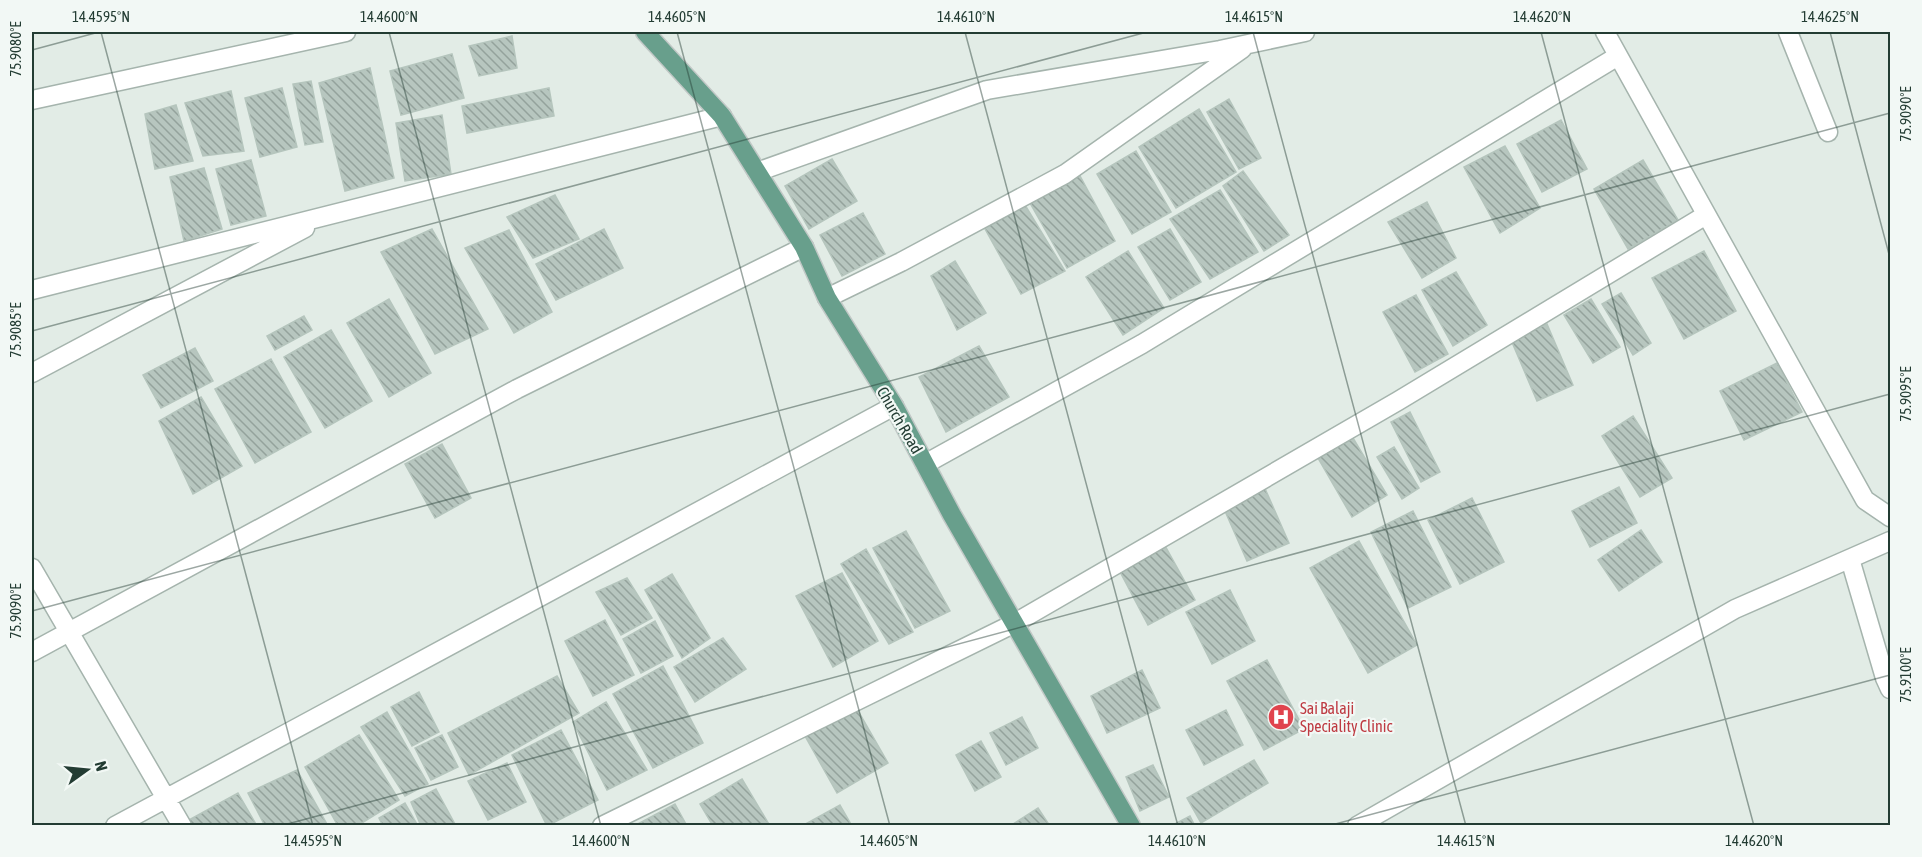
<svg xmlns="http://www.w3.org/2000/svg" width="1922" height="857" font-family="'Asap Condensed',sans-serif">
  <defs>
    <pattern id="building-back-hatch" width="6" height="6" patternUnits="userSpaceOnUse" patternTransform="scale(1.5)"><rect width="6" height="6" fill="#b7c6bf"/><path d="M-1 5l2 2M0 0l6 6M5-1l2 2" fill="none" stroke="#94a29c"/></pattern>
  </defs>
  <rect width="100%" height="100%" fill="#e2ece6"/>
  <path fill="url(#building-back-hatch)" stroke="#b5c5bd" stroke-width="1.5" d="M512 36 517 68 479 76 469 46Z
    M452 54 464 98 401 115 390 71Z
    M370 68 394 178 345 191 319 83Z
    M311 81 323 142 305 145 293 84Z
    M282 88 297 147 260 157 245 98Z
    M549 88 554 116 467 133 462 106Z
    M231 91 244 151 203 156 185 103Z
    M1229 99 1261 158 1239 169 1207 112Z
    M176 105 193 161 155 169 145 114Z
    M1199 109 1236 172 1176 208 1139 147Z
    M442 115 451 174 405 181 396 123Z
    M1561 120 1587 169 1542 192 1517 144Z
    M1505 146 1540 208 1500 233 1464 167Z
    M1136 151 1171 212 1132 234 1097 174Z
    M832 159 857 201 809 229 785 186Z
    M251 160 266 216 231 225 216 169Z
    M1643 160 1678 220 1628 249 1594 189Z
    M204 168 222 229 184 241 170 177Z
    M1243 171 1289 235 1264 251 1223 186Z
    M1079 174 1115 241 1067 268 1030 203Z
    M1220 190 1258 252 1210 279 1170 219Z
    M555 195 579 239 533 258 507 217Z
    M1427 202 1456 258 1422 278 1388 222Z
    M1025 205 1065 271 1021 294 984 227Z
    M863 213 885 254 842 276 820 235Z
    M432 229 488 329 435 354 381 252Z
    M604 229 623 268 556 300 536 264Z
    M1170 229 1201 282 1170 300 1138 247Z
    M509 230 552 312 514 333 465 248Z
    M1128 251 1164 308 1123 335 1086 277Z
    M1704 251 1736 311 1684 339 1652 278Z
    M955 261 986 313 957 330 931 276Z
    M1456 272 1487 325 1453 346 1422 290Z
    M1621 293 1651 343 1633 355 1602 304Z
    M1416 295 1448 354 1415 372 1383 312Z
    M389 299 431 373 389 397 347 323Z
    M1591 299 1620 347 1593 363 1564 315Z
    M304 316 312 330 275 350 267 336Z
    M1547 324 1573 385 1537 401 1511 340Z
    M331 330 372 401 325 428 284 357Z
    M979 346 1009 397 946 432 919 377Z
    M195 348 213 381 161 408 143 375Z
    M271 359 311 432 255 463 215 389Z
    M1777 363 1802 412 1744 440 1720 391Z
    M201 397 242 466 193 494 159 421Z
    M1410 412 1440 472 1421 482 1391 422Z
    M1633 416 1672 478 1640 497 1602 436Z
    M1353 438 1387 495 1352 517 1318 458Z
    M442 444 471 498 435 518 405 464Z
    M1394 447 1419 488 1402 499 1377 457Z
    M1263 484 1289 543 1247 561 1221 502Z
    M1619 487 1637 523 1590 547 1572 511Z
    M1472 498 1504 562 1460 584 1428 520Z
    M1413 511 1451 587 1408 608 1371 532Z
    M1641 530 1662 562 1619 591 1598 560Z
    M906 531 950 611 915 628 873 548Z
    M1359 541 1417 645 1368 673 1310 568Z
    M1163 542 1195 600 1148 625 1117 566Z
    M866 549 913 632 889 644 841 564Z
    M842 573 878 641 833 667 796 596Z
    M672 574 710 638 682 658 645 590Z
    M627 578 652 618 621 635 596 592Z
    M1230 590 1255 641 1212 664 1186 612Z
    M605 620 634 675 593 696 565 641Z
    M655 621 673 656 641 673 623 639Z
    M723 638 746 669 695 702 674 667Z
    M1267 660 1304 729 1264 750 1227 681Z
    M663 666 703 743 653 768 613 694Z
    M1142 670 1160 708 1107 733 1091 696Z
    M557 676 579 713 469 775 448 733Z
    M419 692 439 732 412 746 391 707Z
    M606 702 647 770 607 790 573 722Z
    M856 707 888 763 837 793 805 736Z
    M1226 710 1243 745 1204 765 1186 730Z
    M387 712 428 784 405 796 361 727Z
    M1022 717 1038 748 1006 765 990 733Z
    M561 730 598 800 547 826 512 755Z
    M359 735 399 800 357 826H338L305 767Z
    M442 735 458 767 431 780 415 748Z
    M981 741 1001 777 975 791 956 755Z
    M1254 760 1268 783 1201 823 1187 798Z
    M507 763 526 802 488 820 468 781Z
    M1153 765 1169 797 1140 811 1126 777Z
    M297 770 328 826H265L248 793Z
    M742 779 770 826H713L700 804Z
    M436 789 456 826H421L411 802Z
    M238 793 257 826H190L187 821Z
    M405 803 418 826H383L379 818Z
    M675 804 687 826H637L636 825Z
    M840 805 852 826H802Z
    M1038 808 1048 823 1044 826H1010Z
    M1190 816 1195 826H1171Z"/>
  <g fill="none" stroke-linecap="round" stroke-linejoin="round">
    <defs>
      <path id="minor" d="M1605 32 1865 500 1890 517
        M1788 32 1828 132
        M32 100 346 32
        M757 172 987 90 1220 50 1305 32
        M32 290 722 116
        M827 298 901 262 1065 174 1242 49
        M32 373 305 228
        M925 464 1142 344 1618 56
        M1850 559 1885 678 1890 689
        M32 568 182 826
        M32 652 517 389 804 247
        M115 826 894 406
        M602 826 1015 623 1398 401 1706 215
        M1357 826 1735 609 1890 541"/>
      <path id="major" d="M645 32 722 116 804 247 827 298 894 406 952 515 1131 826"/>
    </defs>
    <use href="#minor" stroke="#a5b4ad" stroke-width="21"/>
    <use href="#major" stroke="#c1c8c6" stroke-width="21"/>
    <use href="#minor" stroke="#fff" stroke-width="18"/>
    <use href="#major" stroke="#689f8c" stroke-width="18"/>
  </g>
  <path fill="none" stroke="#233c33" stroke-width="1.5" stroke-opacity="0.45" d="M101 32 313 826M389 32 601 826M677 32 890 826M965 32 1178 826M1253 32 1466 826M1541 32 1754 826M1830 32 1890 258M32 50 99 32M32 331 1147 32M32 611 1890 113M280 826 1890 394M1328 826 1890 675"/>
  <defs>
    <symbol id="hospital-disc" viewBox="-11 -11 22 22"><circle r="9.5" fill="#e0444e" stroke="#f2f8f5"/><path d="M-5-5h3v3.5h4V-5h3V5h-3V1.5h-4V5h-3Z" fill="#fff"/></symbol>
  </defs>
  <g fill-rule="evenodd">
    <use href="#hospital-disc" x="1266" y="702" width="30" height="30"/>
  </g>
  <g text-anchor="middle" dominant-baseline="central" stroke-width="4.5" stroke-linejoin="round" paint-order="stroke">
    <g font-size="16" fill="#233c33" stroke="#f2f8f5">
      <text transform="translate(900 420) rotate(60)">Church Road</text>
    </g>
    <g font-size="16" fill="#be3a42" stroke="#f2f8f5" text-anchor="start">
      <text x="1300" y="708">Sai Balaji<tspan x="1300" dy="18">Speciality Clinic</tspan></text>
    </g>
  </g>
  <rect width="1922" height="857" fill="none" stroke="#f2f8f5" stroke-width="66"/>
  <g transform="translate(87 770) rotate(75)" stroke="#f2f8f5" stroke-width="4.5" paint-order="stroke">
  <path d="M0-4.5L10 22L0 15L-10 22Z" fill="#233c33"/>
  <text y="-9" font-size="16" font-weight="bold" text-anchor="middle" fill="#233c33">N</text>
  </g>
  <rect x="33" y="33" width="1856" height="791" fill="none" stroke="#233c33" stroke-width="2"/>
  <g font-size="15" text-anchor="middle" fill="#233c33">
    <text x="101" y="22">14.4595°N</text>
    <text x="389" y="22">14.4600°N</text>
    <text x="677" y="22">14.4605°N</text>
    <text x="966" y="22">14.4610°N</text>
    <text x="1254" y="22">14.4615°N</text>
    <text x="1542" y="22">14.4620°N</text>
    <text x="1830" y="22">14.4625°N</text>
    <text transform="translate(16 49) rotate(-90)" y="5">75.9080°E</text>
    <text transform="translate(1906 114) rotate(-90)" y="5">75.9090°E</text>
    <text transform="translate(16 330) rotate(-90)" y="5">75.9085°E</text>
    <text transform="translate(1906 394) rotate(-90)" y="5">75.9095°E</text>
    <text transform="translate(16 611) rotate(-90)" y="5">75.9090°E</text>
    <text transform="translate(1906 675) rotate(-90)" y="5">75.9100°E</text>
    <text x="313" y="846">14.4595°N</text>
    <text x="601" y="846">14.4600°N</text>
    <text x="889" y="846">14.4605°N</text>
    <text x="1177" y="846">14.4610°N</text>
    <text x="1466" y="846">14.4615°N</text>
    <text x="1754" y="846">14.4620°N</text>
  </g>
</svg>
